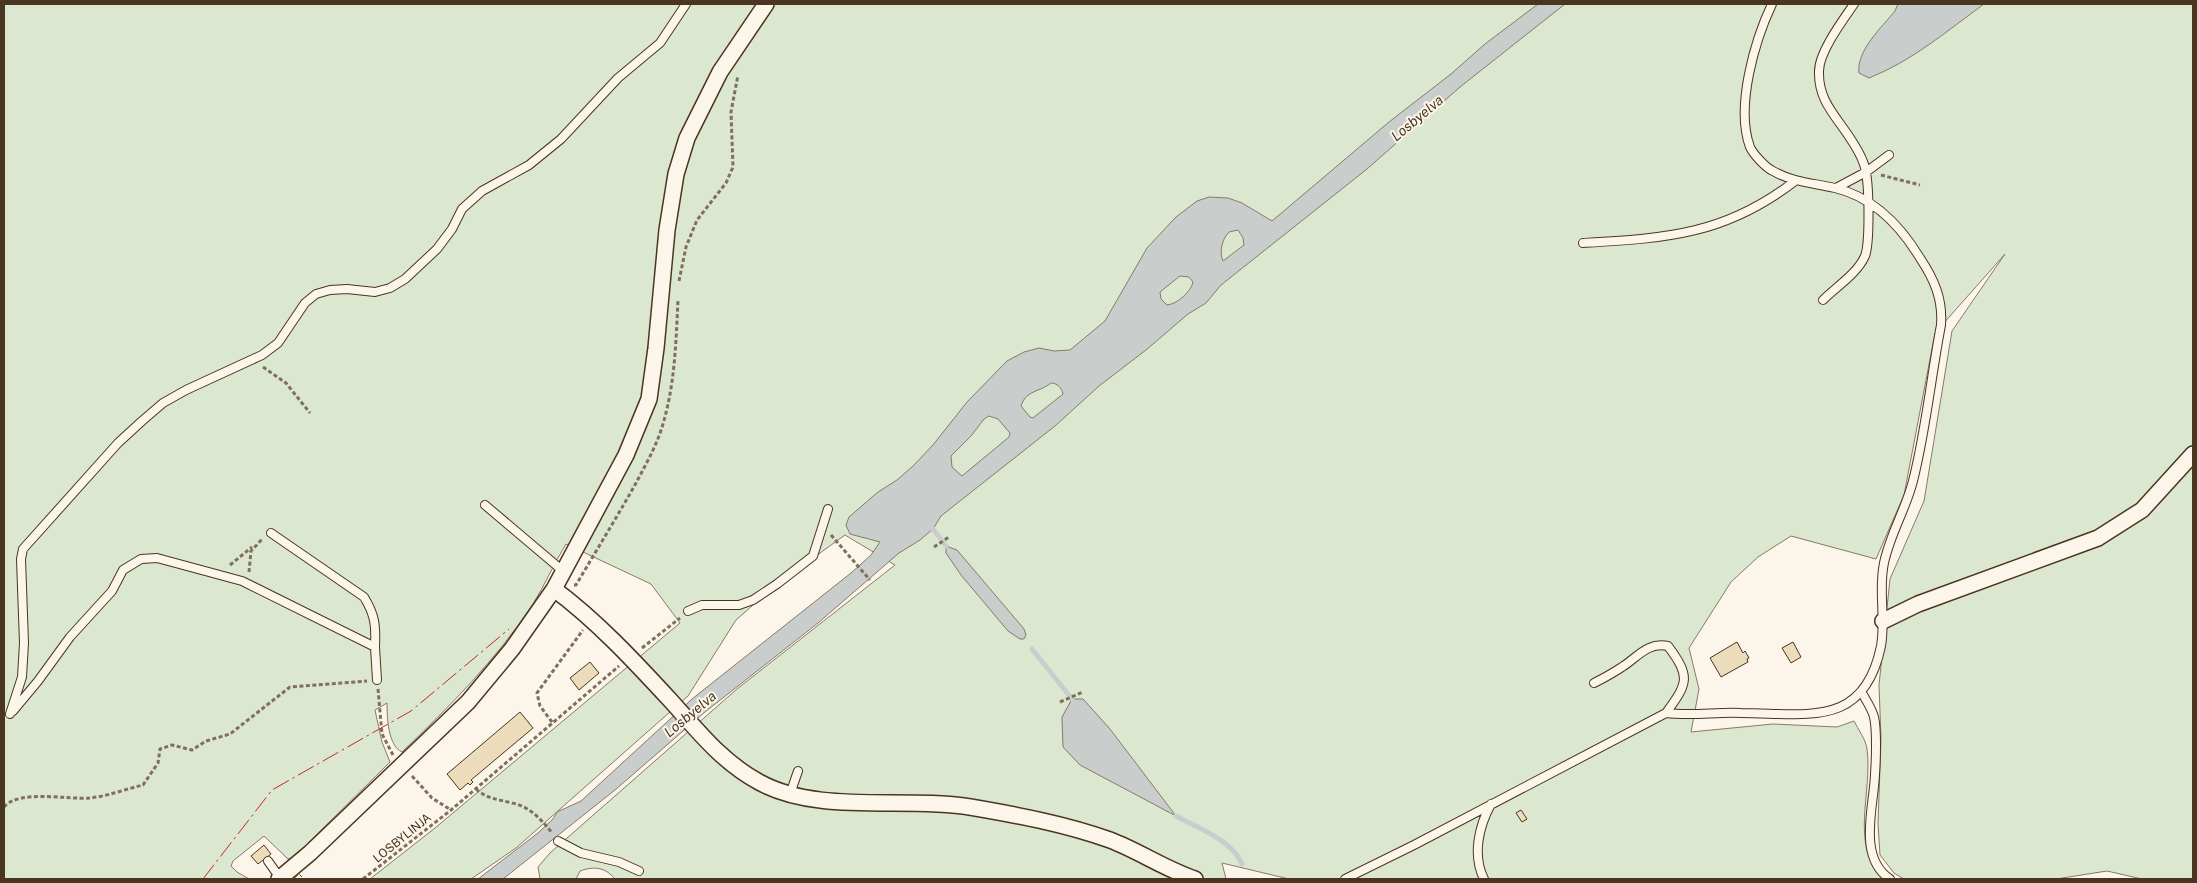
<svg xmlns="http://www.w3.org/2000/svg" width="2197" height="883" font-family="'Public Sans',sans-serif">
  <rect width="100%" height="100%" fill="#fbf6e9"/>
  <path fill="#dce7d0" stroke="#887966" d="M4 4H2193V879H2142L2107 871 2056 879H1904L1894 873 1880 855 1878 824 1881 739 1879 685 1890 579 1924 501 1952 331 2005 254 1935 333 1904 495 1876 559 1791 536 1758 557 1731 582 1689 648 1699 689 1691 732 1773 724 1837 727 1854 721C1858 729 1866 740 1867 749 1873 791 1849 846 1883 879H1289L1222 863 1226 879H615C605 867 594 866 580 871L576 879H540L538 867 550 853 737 689 895 565 845 535 777 584 736 620 688 696 516 848 471 879H370L435 828 680 623 651 584 566 544C554 563 545 585 533 604 496 660 450 706 402 752 388 746 387 717 387 703L375 710 382 742 390 762 294 857 288 859 264 836 233 861 231 866 237 872 249 879H4Z"/>
  <path fill="#c9cecd" stroke="#887966" fill-rule="evenodd" d="M1538 4H1565L1460 87 1367 169 1221 285 1206 303 1188 314 1146 350 1099 386 1055 426 941 516 933 529 920 540 899 553 818 623 705 712 615 790 503 879H478L538 833 553 819 557 812 581 801 692 699 851 573 871 555 880 542 850 534 846 525 849 517 878 492 897 480 913 466 933 445 967 402 1007 361 1024 352 1039 348 1054 351 1070 350 1105 321 1147 248 1176 217 1197 201 1209 197 1228 198 1242 203 1272 221 1389 122 1451 74 1485 44ZM1238 230 1243 238 1244 245 1223 261C1219 252 1222 239 1229 232ZM1180 276 1189 277 1193 282C1191 292 1177 304 1167 305L1161 299 1160 292ZM1051 383C1057 383 1062 388 1063 394L1033 418 1030 417 1021 406C1026 390 1040 392 1051 383ZM989 416 998 419 1010 433 1009 437 962 476 952 467 951 456 971 436 984 419Z
    M1898 4H1984C1947 31 1912 61 1869 78L1859 73C1856 51 1882 27 1895 11Z
    M946 546 957 550 1024 629 1026 635 1024 639H1020L1008 631 961 575 946 553Z
    M1072 699H1083L1110 729 1176 816 1080 765 1063 747 1062 717Z"/>
  <g fill="none" stroke-linecap="round" stroke-linejoin="round">
    <path stroke="#c9cecd" stroke-width="5" d="M933 529 946 546
      M1032 649 1072 699
      M1176 816C1198 828 1232 840 1242 864"/>
  </g>
  <path fill="#ecdcbc" stroke="#4a3520" d="M1737 642 1743 653 1745 651 1749 658 1747 659 1748 662 1721 677 1710 658Z
    M1793 642 1801 657 1791 663 1782 648Z
    M590 662 599 673 579 690 570 678Z
    M520 712 533 728 471 780 473 782 470 785 468 783 460 790 447 774Z
    M1521 810 1527 819 1522 822 1516 813Z
    M264 845 271 854 258 864 251 856Z"/>
  <g fill="none" stroke-linecap="round" stroke-linejoin="round">
    <defs>
      <path id="lane" d="M1836 188 1866 172 1889 155
        M1583 243C1667 238 1725 235 1795 181
        M1823 300C1836 287 1857 274 1865 256 1870 243 1869 188 1866 173 1865 162 1856 147 1850 138 1835 115 1818 100 1819 71 1819 52 1843 20 1854 4
        M485 505 563 571
        M271 533 364 597C375 615 376 625 375 647
        M688 611 702 605H739L753 600 777 584 813 556 828 509
        M1862 693C1866 700 1872 709 1874 717 1877 730 1876 760 1875 774 1874 806 1857 857 1890 879
        M13 711 38 681 70 637 112 591 123 570 141 559 157 558 242 581 375 647 377 680
        M1666 713C1691 716 1716 712 1741 713 1807 713 1864 729 1881 646 1886 618 1878 590 1884 563 1890 534 1906 509 1913 481 1926 430 1931 377 1941 325 1943 299 1934 279 1920 258 1900 225 1873 197 1835 188 1813 183 1792 182 1773 171 1766 168 1753 154 1750 147 1735 107 1755 40 1772 4
        M10 714 22 677 24 643 21 559 23 549 118 443 142 421 163 403 186 390 262 355 278 343 305 303 316 294 330 290 347 289 375 292 390 288 405 279 437 249 452 229 462 209 482 191 529 165 561 139 618 78 660 43 686 4
        M790 794 798 771
        M558 841 581 853 619 862 639 871
        M268 861 280 878
        M1345 879 1414 845 1666 713C1688 683 1691 677 1668 646 1647 642 1638 657 1622 667 1613 673 1604 678 1594 683
        M1484 879C1472 855 1479 826 1491 804"/>
      <path id="street" d="M554 589C597 621 634 661 671 701 698 731 722 762 759 782 819 815 903 796 970 807 1017 815 1065 824 1110 840 1139 851 1165 869 1195 879
        M1883 621 1918 604 2098 538 2142 510 2193 454
        M279 879 310 853 468 702 512 649 554 589 626 455 649 399 656 348 667 230 676 174 687 138 720 72 766 4"/>
    </defs>
    <use href="#lane" stroke="#4a3520" stroke-width="10"/>
    <use href="#street" stroke="#4a3520" stroke-width="18"/>
    <path stroke="#7f6f5c" stroke-width="3" stroke-dasharray="4 2.5" stroke-linecap="butt" d="M1881 175 1920 185
      M679 281 686 247 697 220 726 183 733 167 731 112 738 75
      M263 367 286 383 310 413
      M831 535 870 580
      M934 547 949 537
      M230 565 252 547
      M249 572 251 551 263 538
      M574 585H576C596 551 617 517 636 483 646 464 657 445 663 424 675 383 676 342 678 300
      M642 648 680 618
      M378 689 382 734 393 755
      M1060 702 1083 692
      M552 722 540 706 537 693 583 630
      M412 776 432 798 451 810
      M476 789C487 799 497 799 512 803 529 806 542 820 552 833
      M4 807C19 789 69 800 90 798 108 796 126 789 143 785L158 763 160 749 172 745 192 750 206 741 230 734 290 687 367 681
      M363 879 451 810 619 666"/>
    <use href="#lane" stroke="#fbf6e9" stroke-width="8"/>
    <use href="#street" stroke="#fbf6e9" stroke-width="15"/>
    <path stroke="#4a3520" stroke-width="1" stroke-dasharray="6 2.5" stroke-linecap="butt" d="M293 879 299 874 302 877"/>
    <path stroke="#c62828" stroke-width="1" stroke-dasharray="18 4 2.5 4" stroke-linecap="butt" d="M203 879 272 790 411 711 509 629"/>
  </g>
  <g text-anchor="middle" dominant-baseline="central" stroke-width="4" stroke-linejoin="round" paint-order="stroke">
    <g font-size="12" fill="#4a3520" stroke="#fbf6e9">
      <text transform="translate(402 838) rotate(-39)">LOSBYLINJA</text>
    </g>
    <g font-size="14" font-style="italic" fill="#4a3520" stroke="#fbf6e9">
      <text transform="translate(1417 118) rotate(-40)">Losbyelva</text>
      <text transform="translate(690 714) rotate(-40)">Losbyelva</text>
    </g>
  </g>
  <rect width="2197" height="883" fill="none" stroke="#4a3520" stroke-width="10"/>
</svg>
